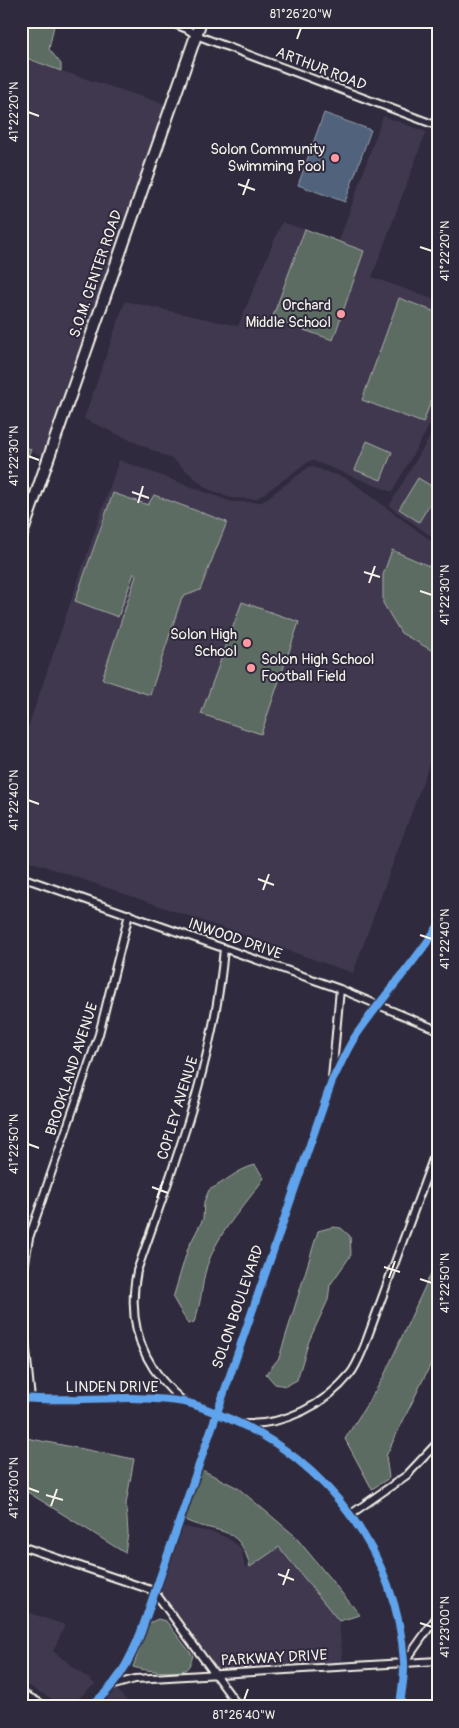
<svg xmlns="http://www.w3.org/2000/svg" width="459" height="1728" font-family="Pangolin,sans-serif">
  <rect width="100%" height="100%" fill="#2f2a3d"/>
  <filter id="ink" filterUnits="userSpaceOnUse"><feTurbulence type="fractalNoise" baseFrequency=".02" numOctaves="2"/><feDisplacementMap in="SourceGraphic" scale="10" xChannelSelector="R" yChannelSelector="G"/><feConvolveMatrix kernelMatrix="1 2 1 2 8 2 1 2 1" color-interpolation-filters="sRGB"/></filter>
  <g filter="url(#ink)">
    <path fill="#41394f" d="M21 52 27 60 171 106 49 458 21 448Z
      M383 116 426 132 372 277 438 301V410L392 492 311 460 256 499 230 498 206 488 174 460 84 419 125 301 238 326 282 222 339 241Z
      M438 423V541L389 506Z
      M119 460 232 502H262L310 466 348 479 438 546V740L353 973 21 858V748Z
      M178 1526 216 1533 227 1538 241 1548 245 1568 279 1547 339 1621 343 1666 219 1673 159 1591Z
      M21 1610 65 1625 53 1651 95 1684 73 1703 54 1700 21 1682Z
      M113 1685 132 1707H89Z"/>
    <path fill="#5b6c64" stroke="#a8aea6" d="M21 21H55L49 49 61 64V71L26 58 21 54Z
      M305 229 364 251 333 340 272 319Z
      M399 298 438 313V382L423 423 362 400Z
      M367 441 392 452 381 480 355 470Z
      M21 446 31 449 21 476Z
      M418 478 430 485 434 497 419 522 399 509Z
      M113 493 148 505 154 495 227 522 200 590 182 597 150 695 102 679 136 576 134 573 118 617 75 601Z
      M392 550 438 570V640L433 651 401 633 383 603V575Z
      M242 602 299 622 261 734 201 714Z
      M255 1165 264 1178C246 1205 222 1227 210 1258 201 1278 203 1301 194 1322L188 1324 173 1298 188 1248 203 1219 204 1202 209 1190C227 1181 236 1170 255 1165Z
      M333 1227 341 1228 350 1236 351 1255 330 1285 328 1300 309 1341 297 1380 286 1386 275 1384 266 1374 279 1358 318 1231Z
      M438 1258V1349L386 1456 389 1478 372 1489 345 1439 382 1380Z
      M21 1437 134 1459 126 1504 128 1533 125 1553 21 1488Z
      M198 1468 238 1488 294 1535 360 1615 339 1621 279 1547 250 1567C239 1520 213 1536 181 1518Z
      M158 1619 166 1621 193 1656C191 1661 190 1667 185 1670 174 1674 145 1671 133 1667L149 1623Z"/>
    <path fill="#51637c" stroke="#929ca7" d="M324 113 371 130 345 202 298 185Z"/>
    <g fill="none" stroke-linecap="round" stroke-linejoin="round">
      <defs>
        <path id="minor" d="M167 21 187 29 196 35 438 126
          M21 877 340 989 438 1030
          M332 1078 340 989
          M21 1287 29 1238 99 1034 129 914
          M21 1301 31 1399
          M21 1398C75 1403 131 1393 184 1402 199 1405 216 1413 230 1419 327 1460 398 1556 404 1662 405 1676 401 1692 400 1707
          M184 1402C142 1367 126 1324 137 1271 174 1165 215 1061 224 948
          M245 1424C285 1425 325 1405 350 1374 356 1367 360 1356 364 1347L438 1145
          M351 1514 407 1475 438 1442
          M21 1546 154 1591 239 1707
          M405 1662 438 1615
          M114 1685 135 1679 438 1661
          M89 1707C116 1687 129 1663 141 1632L332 1081C339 1068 345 1053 353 1040 379 1000 413 966 438 926"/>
        <path id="primary" d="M21 537 201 21
          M21 1695 43 1707"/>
      </defs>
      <use href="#minor" stroke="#f4f1e8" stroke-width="10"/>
      <use href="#primary" stroke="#f4f1e8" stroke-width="14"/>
      <use href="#minor" stroke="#2f2a3d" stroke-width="6"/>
      <use href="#primary" stroke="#2f2a3d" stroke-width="10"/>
      <defs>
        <path id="cycleway" d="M21 1398C75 1403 131 1393 184 1402 199 1405 216 1413 230 1419 327 1460 398 1556 404 1662 405 1676 401 1692 400 1707
          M89 1707C116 1687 129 1663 141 1632L332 1081C339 1068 345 1053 353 1040 379 1000 413 966 438 926"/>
      </defs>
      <use href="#cycleway" stroke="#2f2a3d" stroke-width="11"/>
      <use href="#cycleway" stroke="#60a3ed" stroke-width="8"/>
    </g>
  </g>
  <path fill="none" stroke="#f4f1e8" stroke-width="2" d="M297 39 301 28M28 112 39 116M238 184 255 190M243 195 249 179M420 247 432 251M28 456 39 460M132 492 149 498M138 503 143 486M364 572 380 577M369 583 375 566M420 591 432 595M28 800 39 804M258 879 274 885M263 890 269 874M420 935 432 939M28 1144 39 1148M152 1187 168 1193M157 1198 163 1181M384 1267 400 1272M389 1278 395 1261M420 1279 432 1283M28 1488 39 1492M46 1495 63 1500M51 1506 57 1489M278 1574 294 1580M283 1585 289 1569M420 1623 432 1627M244 1700 248 1689"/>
  <g fill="#ff9aa2" stroke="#2f2a3d" stroke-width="2">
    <circle cx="335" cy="158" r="5"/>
    <circle cx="341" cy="314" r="5"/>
    <circle cx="247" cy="643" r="5"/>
    <circle cx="251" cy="668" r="5"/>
  </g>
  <g text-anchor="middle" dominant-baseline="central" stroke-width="4" stroke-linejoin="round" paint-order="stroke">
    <g font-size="15" fill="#f4f1e8" stroke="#2f2a3d">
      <text transform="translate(321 69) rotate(21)">ARTHUR ROAD</text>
      <text transform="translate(96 274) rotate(-71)">S.O.M. CENTER ROAD</text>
      <text transform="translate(235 939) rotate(19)">INWOOD DRIVE</text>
      <text transform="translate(72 1069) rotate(-72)">BROOKLAND AVENUE</text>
      <text transform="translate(178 1108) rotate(-73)">COPLEY AVENUE</text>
      <text transform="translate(238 1307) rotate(-71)">SOLON BOULEVARD</text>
      <text x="112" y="1387">LINDEN DRIVE</text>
      <text transform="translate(274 1658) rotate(-3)">PARKWAY DRIVE</text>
    </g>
    <g font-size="15" fill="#f4f1e8" stroke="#2f2a3d" text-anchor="end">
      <text x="325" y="149">Solon Community<tspan x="325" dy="17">Swimming Pool</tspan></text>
      <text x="331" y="305">Orchard<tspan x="331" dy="17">Middle School</tspan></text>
      <text x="237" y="634">Solon High<tspan x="237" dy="17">School</tspan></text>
      <text x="261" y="659" text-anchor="start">Solon High School<tspan x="261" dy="17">Football Field</tspan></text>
    </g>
  </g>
  <rect width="459" height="1728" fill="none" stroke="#2f2a3d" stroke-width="55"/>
  <rect x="28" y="28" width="404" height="1672" fill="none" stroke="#f4f1e8" stroke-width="2"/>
  <g font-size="12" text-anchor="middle" fill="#f4f1e8">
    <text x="301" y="18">81°26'20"W</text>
    <text transform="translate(14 112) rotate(-90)" y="4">41°22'20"N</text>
    <text transform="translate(445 251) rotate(-90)" y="4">41°22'20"N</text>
    <text transform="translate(14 456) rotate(-90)" y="4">41°22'30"N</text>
    <text transform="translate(445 595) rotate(-90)" y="4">41°22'30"N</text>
    <text transform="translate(14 800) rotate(-90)" y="4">41°22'40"N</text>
    <text transform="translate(445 939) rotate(-90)" y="4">41°22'40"N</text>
    <text transform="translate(14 1144) rotate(-90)" y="4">41°22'50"N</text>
    <text transform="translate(445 1283) rotate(-90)" y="4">41°22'50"N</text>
    <text transform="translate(14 1488) rotate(-90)" y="4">41°23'00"N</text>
    <text transform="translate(445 1627) rotate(-90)" y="4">41°23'00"N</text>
    <text x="244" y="1719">81°26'40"W</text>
  </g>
</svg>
